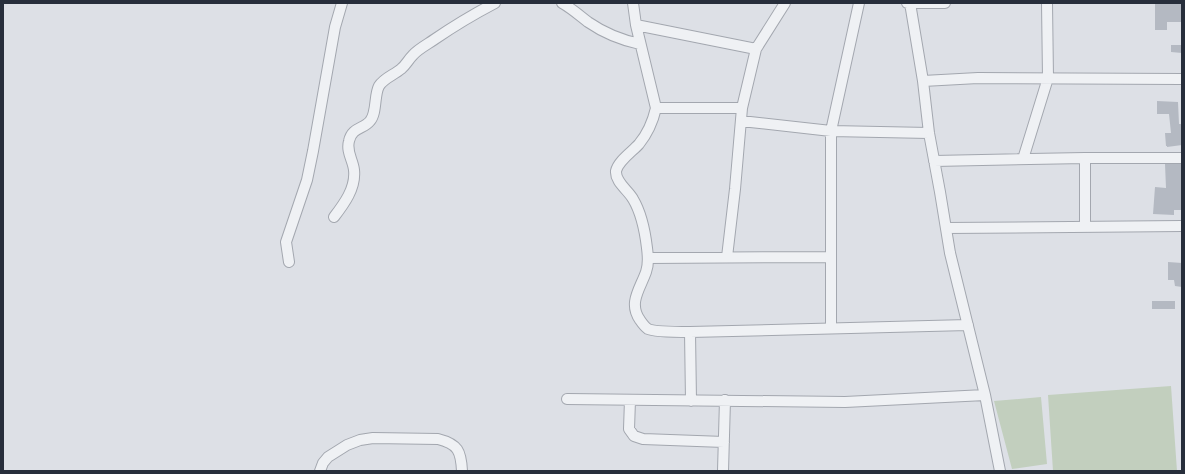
<svg xmlns="http://www.w3.org/2000/svg" width="1185" height="474" font-family="Inter,sans-serif">
  <rect width="100%" height="100%" fill="#dde0e6"/>
  <path fill="#c2cfbe" d="M1171 386 1177 471H1053L1048 395Z
    M1041 397 1047 464 1012 469 994 401Z"/>
  <path fill="#b4b9c2" d="M1155 3H1182V22H1167V30H1155Z
    M1171 45H1182V53L1171 52Z
    M1157 101 1178 102 1179 124H1181L1182 131V145L1167 147V146H1166L1165 133H1171L1169 114H1157Z
    M1165 164H1182V210H1174V215L1153 214 1155 187 1166 188Z
    M1168 262 1182 263V287L1175 286 1174 280H1168Z
    M1152 301H1175V309H1152Z"/>
  <g fill="none" stroke-linecap="round" stroke-linejoin="round">
    <defs>
      <path id="minor" d="M562 3C571 8 579 15 588 22 604 33 621 40 640 44
        M633 3 636 25 656 108C653 121 648 133 639 144 633 151 618 161 616 171 615 182 628 190 633 199 642 214 645 231 647 248 648 256 649 264 646 272 640 289 628 303 640 320 642 323 645 327 648 329 654 332 682 332 690 332L968 325
        M907 3H945
        M910 3 923 81 929 133 940 192 950 253 985 395 1000 471
        M636 25 756 49
        M923 81 978 78 1182 79
        M656 108H742
        M741 121 831 131 929 133
        M1023 159 1048 78 1047 3
        M934 161 1085 158H1182
        M334 217C344 204 356 188 354 170 353 160 346 152 349 141 352 127 364 129 370 121 377 113 374 95 379 86 384 78 394 75 401 69 406 65 408 60 413 55 418 49 428 44 435 39 454 26 474 14 495 3
        M1085 227V158
        M946 228 1182 226
        M727 257 735 189 742 108 756 49 785 3
        M648 258 830 257
        M289 262 286 242 307 180 313 151 335 27 342 3
        M831 328V131L859 3
        M690 332 691 401
        M567 399 845 402 985 395
        M630 400 629 429 634 436 643 439 724 442
        M320 471 323 463 328 457 347 445 360 440 373 438 438 439C458 444 461 451 462 471
        M723 471 725 400"/>
    </defs>
    <use href="#minor" stroke="#a3a7af" stroke-width="12"/>
    <use href="#minor" stroke="#eff1f4" stroke-width="10"/>
  </g>
  <rect width="1185" height="474" fill="none" stroke="#272e3b" stroke-width="8"/>
</svg>
